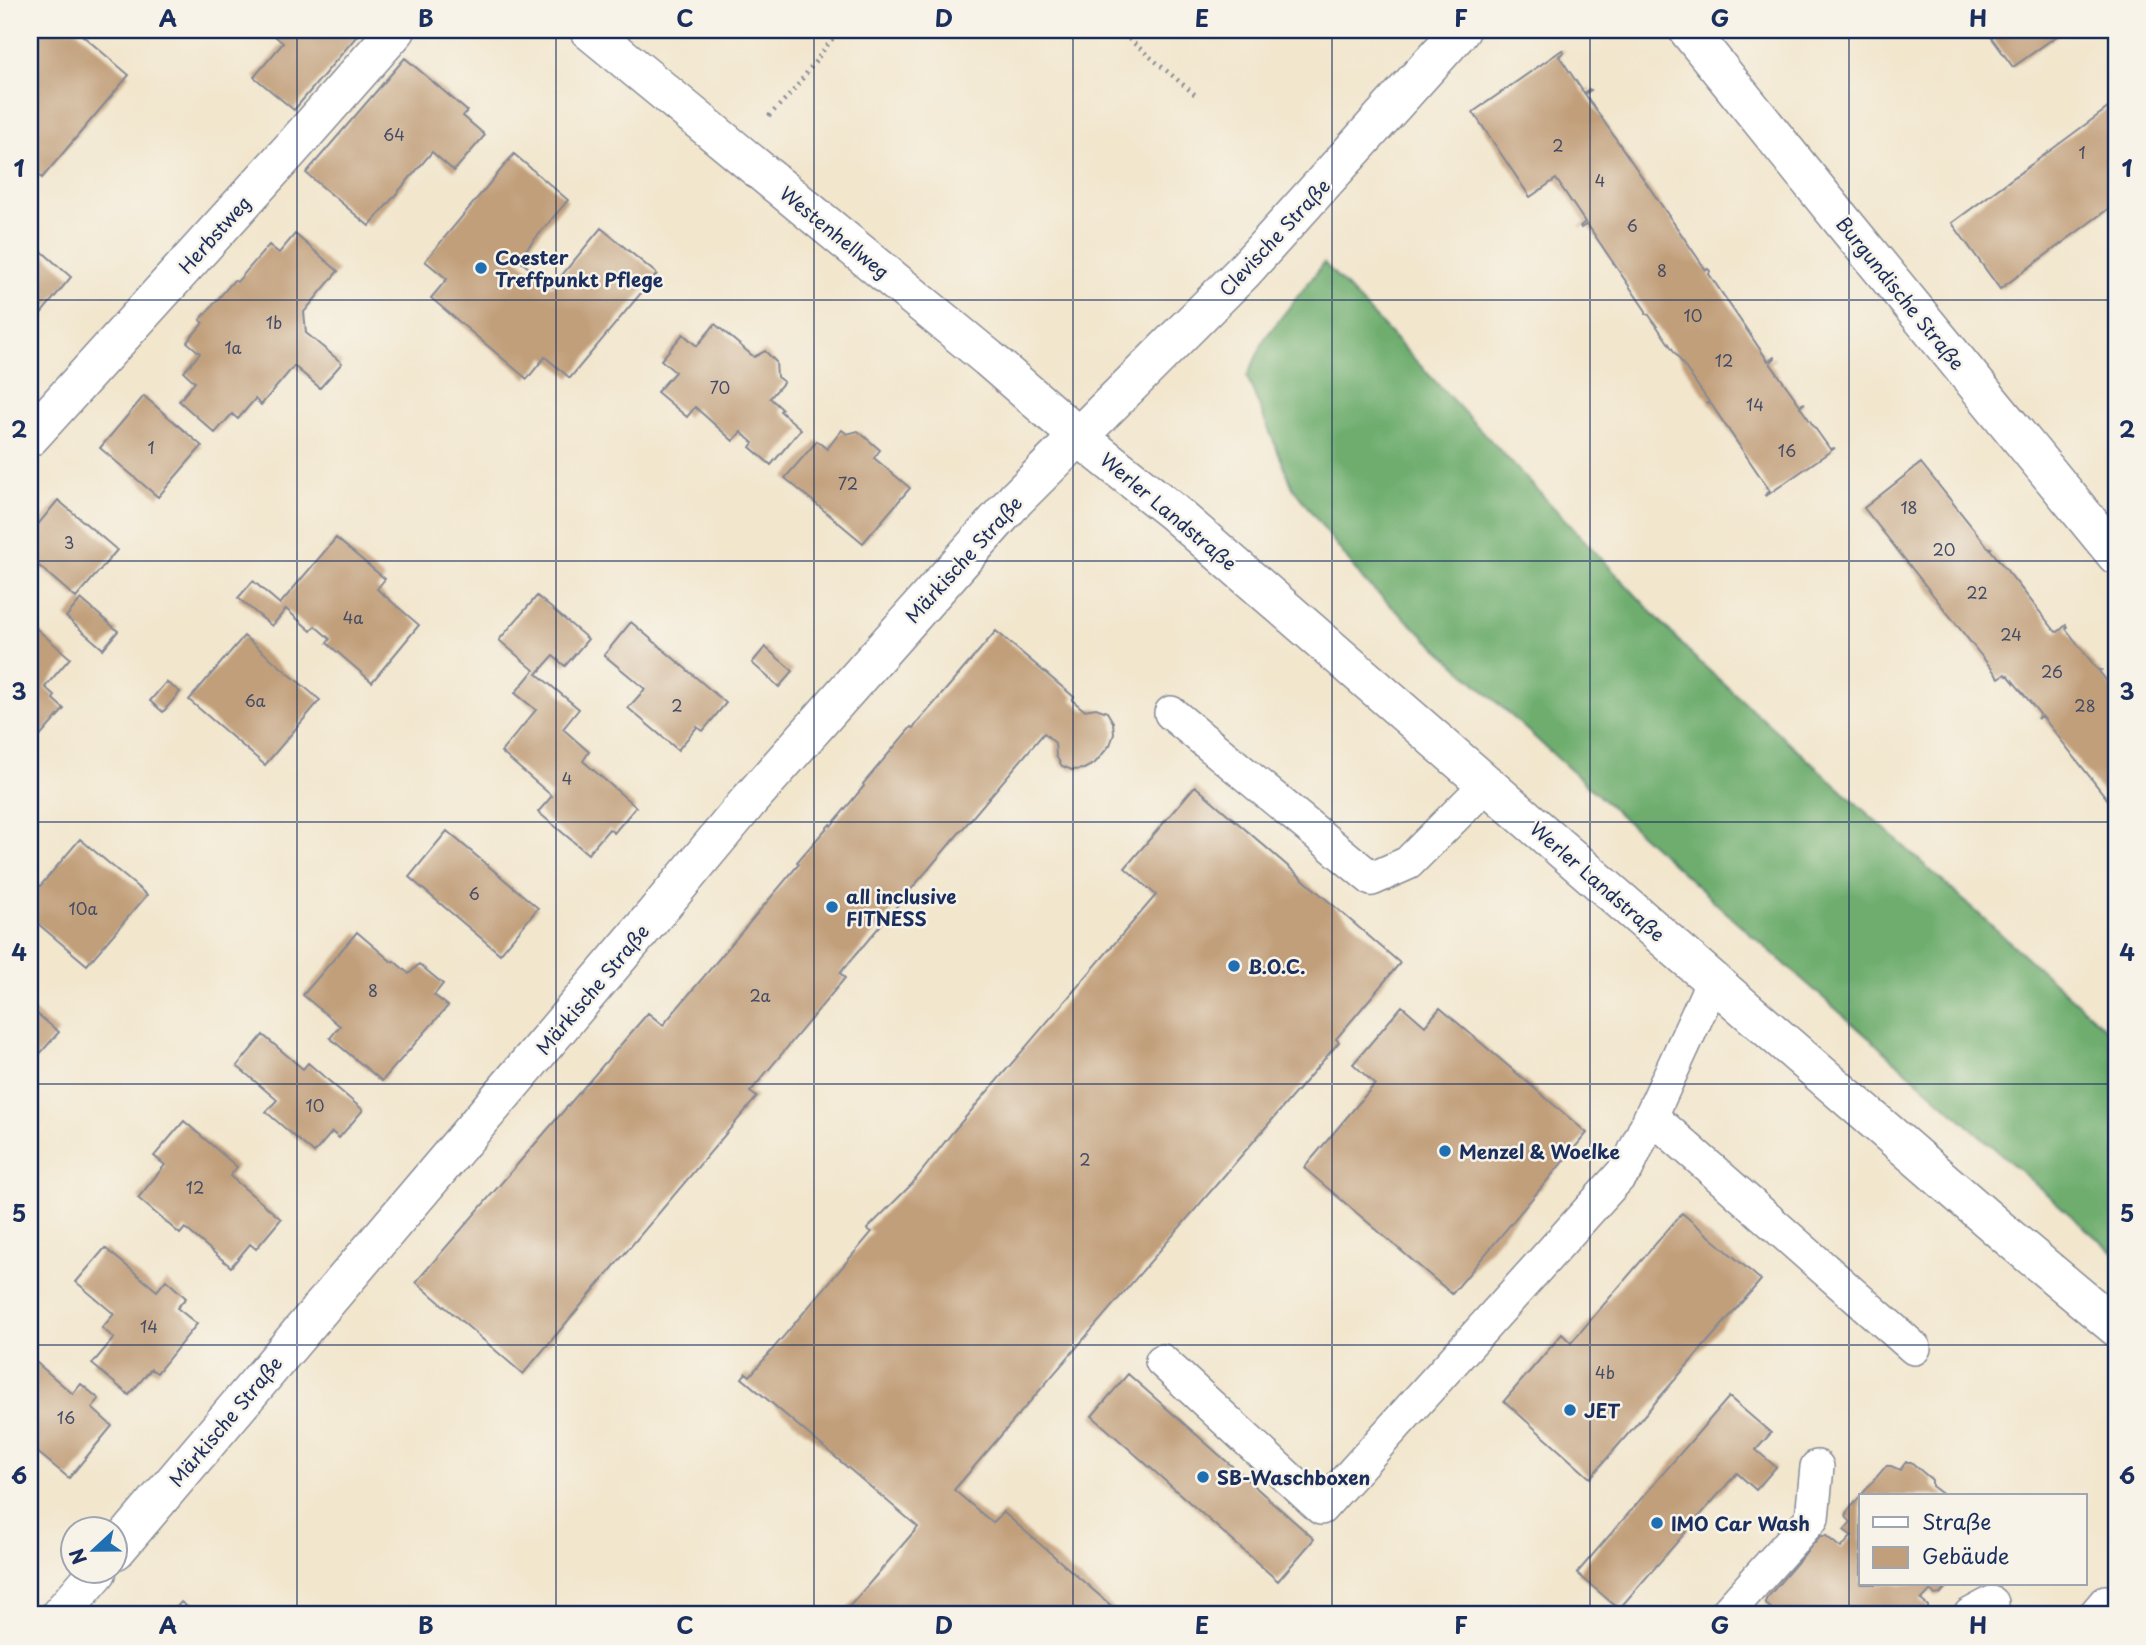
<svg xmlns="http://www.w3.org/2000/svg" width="2146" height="1645" font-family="'Playpen Sans',sans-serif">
  <rect width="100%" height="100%" fill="#f7f3e8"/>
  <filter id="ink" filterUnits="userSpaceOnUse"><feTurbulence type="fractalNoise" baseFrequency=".0143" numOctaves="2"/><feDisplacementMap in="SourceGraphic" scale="14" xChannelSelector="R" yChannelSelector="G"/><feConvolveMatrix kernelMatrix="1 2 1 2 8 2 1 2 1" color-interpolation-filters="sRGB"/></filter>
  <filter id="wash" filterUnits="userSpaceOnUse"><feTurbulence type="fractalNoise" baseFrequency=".00686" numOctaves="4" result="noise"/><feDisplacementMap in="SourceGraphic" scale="28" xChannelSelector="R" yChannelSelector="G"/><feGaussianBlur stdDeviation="1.57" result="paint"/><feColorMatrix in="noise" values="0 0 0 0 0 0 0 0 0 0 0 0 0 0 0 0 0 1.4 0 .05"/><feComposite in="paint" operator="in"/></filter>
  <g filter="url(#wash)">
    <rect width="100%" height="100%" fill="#f2e6cd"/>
    <path fill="#6ead6e" stroke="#446e66" stroke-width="2" d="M1324 263 1693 656 2116 1038V1255L1729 915 1364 581 1293 488 1247 377 1265 338Z"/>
    <g id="blocks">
      <path fill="#c19f7a" d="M30 30H76L129 75 42 178 30 168Z
        M268 30H362L294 110 254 77 283 43Z
        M1986 30H2054L2058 35 2013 67Z
        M1562 50 1564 52 1559 56 1584 93 1589 89 1591 90 1585 94 1616 139 1706 270 1708 269 1710 271 1709 274 1768 361 1774 357 1775 358 1770 363 1800 405 1805 403 1800 407 1830 449 1835 448 1766 496 1765 495 1770 491 1711 404 1707 403 1709 402 1649 315 1646 314V311L1587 224 1581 228 1580 226 1585 222 1556 179 1530 197 1473 112Z
        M405 58 467 111 463 116 485 135 454 171 432 152 369 226 306 173Z
        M2116 102V203L2000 289 1952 223Z
        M514 154 568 200 518 259 552 287 601 228 657 274 570 378 545 357 527 379 431 298 447 279 425 261Z
        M295 234 338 271 304 312 306 333 342 363 320 388 294 366 261 405 255 399 238 419 232 414 215 433 179 401 195 382 184 372 200 353 187 342 203 323 200 320 234 280 237 282 269 245 279 253Z
        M30 241 71 277 30 327Z
        M715 324 754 357 765 351 776 362 777 377 784 382 770 398 782 409 780 411 801 429 771 465 750 447 753 443 741 432 733 441 695 407 687 417 657 392 675 372 661 360 683 334 697 346Z
        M144 396 202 446 158 497 100 448Z
        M842 430 847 434 858 431 880 450 874 458 910 488 863 543 785 478 817 441 827 449Z
        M1921 463 1988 547 1991 548 1990 549 2055 631 2058 632 2066 625 2067 627 2066 629 2097 669 2101 670 2099 671 2116 693V810L2042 716 2037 719 2040 714 2008 675 2007 676 2005 674 1999 678 1864 508Z
        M58 500 117 550 76 598 30 558V534Z
        M336 538 385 579 377 589 419 625 372 682 327 643 330 639 315 626 311 631 286 609 272 626 238 598 253 581 280 604Z
        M537 596 588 639 565 666 553 656 537 674 579 709 563 729 589 752 583 761 636 807 614 833 609 829 588 854 538 812 552 796 501 752 536 710 515 693 534 670 499 640Z
        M81 599 118 631 103 649 66 617Z
        M631 622 726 703 703 731 697 727 678 750 628 708 645 689 604 655Z
        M30 623 70 658 45 687 55 696 53 699 64 709 37 740 30 733Z
        M996 631 1074 697 1072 700 1084 710 1096 708 1107 712 1113 722 1114 734 1110 745 1095 763 1084 769 1072 770 1062 766 1056 756 1055 743 1044 733 840 973 845 978 750 1092 757 1097 523 1374 416 1282 648 1013 663 1025 799 864 797 862 830 824 831 826 864 786 863 784 911 727 913 728Z
        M244 636 320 700 265 765 189 700Z
        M765 647 793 671 779 687 752 663Z
        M166 682 180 692 163 712 150 701Z
        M1195 786 1400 963 1336 1039 1339 1042 954 1490 993 1523 1003 1512 1122 1615H842L918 1527 742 1378 746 1373 750 1376 872 1232 867 1229 911 1185 952 1133 1156 895 1125 868Z
        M447 831 538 908 500 954 409 877Z
        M80 839 147 895 87 965 30 917V898Z
        M357 932 392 962 394 961 409 974 419 964 443 984 434 995 448 1006 382 1081 330 1038 340 1026 303 995Z
        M1402 1006 1425 1026 1440 1008 1587 1133 1452 1294 1304 1168 1375 1084 1353 1064Z
        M30 1008 59 1032 30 1065Z
        M263 1035 303 1069 308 1063 363 1110 339 1138 332 1132 314 1153 266 1112 277 1100 237 1066Z
        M184 1121 237 1167 230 1176 281 1219 256 1249 250 1244 231 1267 185 1228 180 1234 138 1198 165 1165 154 1156Z
        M1682 1213 1761 1280 1590 1478 1504 1401 1562 1334 1571 1343Z
        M105 1248 157 1291 166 1280 186 1298 177 1308 197 1324 157 1373 151 1369 129 1395 92 1364 114 1338 102 1328 114 1314 76 1282Z
        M30 1357 73 1394 81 1384 99 1399 92 1408 112 1426 69 1478 30 1446Z
        M1128 1374 1314 1539 1278 1581 1092 1416Z
        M1729 1397 1771 1433 1756 1450 1776 1467 1756 1490 1737 1473 1619 1609 1577 1573Z
        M1906 1462H1911L1932 1480V1486L1945 1496H1861V1584H1949L1940 1594 1935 1595 1931 1590 1921 1600 1928 1606V1613L1926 1615H1771L1774 1611 1766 1604V1599L1820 1536H1826L1841 1548 1852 1536 1844 1530 1851 1522 1847 1518 1846 1513 1886 1466H1891L1900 1470Z
        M181 1602 198 1615H170Z"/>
    </g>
  </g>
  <g filter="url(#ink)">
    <use href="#blocks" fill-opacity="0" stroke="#868a96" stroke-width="2"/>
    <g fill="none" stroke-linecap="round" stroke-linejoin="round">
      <defs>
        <path id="lane" d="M1171 713 1372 879 1408 863 1487 784
          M1651 1116 1914 1348
          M1162 1361 1321 1508 1627 1168 1713 981
          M1725 1615 1812 1518 1817 1467
          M1970 1615 1992 1603
          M2095 1615 2106 1602 2116 1611"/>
        <path id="street" d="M1688 30 1848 228 2116 555
          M30 437 292 148 396 30
          M116 1550 645 926 747 803 1016 499 1243 272 1461 30
          M60 1615 97 1572"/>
        <path id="secondary" d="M589 30 988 358 1079 437 1173 512 2006 1235 2116 1327"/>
      </defs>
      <use href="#lane" stroke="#868a96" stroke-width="36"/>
      <use href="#street" stroke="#868a96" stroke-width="41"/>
      <use href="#secondary" stroke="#868a96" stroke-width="41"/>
      <path stroke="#868a96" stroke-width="4.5" stroke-dasharray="2 5" stroke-linecap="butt" d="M1118 30 1198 97
        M769 116 793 91 839 30"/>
      <use href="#lane" stroke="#fff" stroke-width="33"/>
      <use href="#street" stroke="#fff" stroke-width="38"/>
      <use href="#secondary" stroke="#fff" stroke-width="38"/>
    </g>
  </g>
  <path fill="none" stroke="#1b2f5e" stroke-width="2" stroke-opacity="0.55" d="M297 30V1615M556 30V1615M814 30V1615M1073 30V1615M1332 30V1615M1590 30V1615M1849 30V1615M30 300H2116M30 561H2116M30 822H2116M30 1084H2116M30 1345H2116"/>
  <g fill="#1f6fb2" stroke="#f7f3e8" stroke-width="2.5">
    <circle cx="481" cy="268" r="7"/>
    <circle cx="832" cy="907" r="7"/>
    <circle cx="1234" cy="966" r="7"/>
    <circle cx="1445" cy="1151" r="7"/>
    <circle cx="1570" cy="1410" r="7"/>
    <circle cx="1203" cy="1477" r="7"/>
    <circle cx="1657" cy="1523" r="7"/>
  </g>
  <g text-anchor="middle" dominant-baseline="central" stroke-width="5" stroke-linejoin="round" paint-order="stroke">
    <g font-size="16" fill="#444b65">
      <text x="394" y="134">64</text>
      <text x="1558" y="145">2</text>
      <text x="2082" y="152">1</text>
      <text x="1600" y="180">4</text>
      <text x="1632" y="225">6</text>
      <text x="1662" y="270">8</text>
      <text x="1693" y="315">10</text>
      <text x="274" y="322">1b</text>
      <text x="233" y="347">1a</text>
      <text x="1724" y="360">12</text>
      <text x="720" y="387">70</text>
      <text x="1755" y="404">14</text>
      <text x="151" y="447">1</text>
      <text x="1787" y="450">16</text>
      <text x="848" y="483">72</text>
      <text x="1909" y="507">18</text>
      <text x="69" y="542">3</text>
      <text x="1944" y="549">20</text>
      <text x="1977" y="592">22</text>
      <text x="353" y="617">4a</text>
      <text x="2011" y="634">24</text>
      <text x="2052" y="671">26</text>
      <text x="255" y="700">6a</text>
      <text x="677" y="705">2</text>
      <text x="2085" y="705">28</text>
      <text x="567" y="778">4</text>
      <text x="474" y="893">6</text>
      <text x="83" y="908">10a</text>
      <text x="373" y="990">8</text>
      <text x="760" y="995">2a</text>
      <text x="315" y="1105">10</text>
      <text x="1085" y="1159">2</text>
      <text x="195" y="1187">12</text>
      <text x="149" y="1326">14</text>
      <text x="1605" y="1372">4b</text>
      <text x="66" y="1417">16</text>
    </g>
    <g font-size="19" fill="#1b2f5e" stroke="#f7f3e8">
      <text transform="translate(835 232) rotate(39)">Westenhellweg</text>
      <text transform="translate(214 234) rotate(-48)">Herbstweg</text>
      <text transform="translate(1274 237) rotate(-47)">Clevische Straße</text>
      <text transform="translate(1901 293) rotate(51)">Burgundische Straße</text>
      <text transform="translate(1169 511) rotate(40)">Werler Landstraße</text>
      <text transform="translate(963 559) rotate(-48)">Märkische Straße</text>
      <text transform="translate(1598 881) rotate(41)">Werler Landstraße</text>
      <text transform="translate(592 989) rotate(-50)">Märkische Straße</text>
      <text transform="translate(225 1421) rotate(-50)">Märkische Straße</text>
    </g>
    <g font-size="19" font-weight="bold" fill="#1b2f5e" stroke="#f7f3e8" text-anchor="start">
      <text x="495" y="257">Coester<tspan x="495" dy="22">Treffpunkt Pflege</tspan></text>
      <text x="846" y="896">all inclusive<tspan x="846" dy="22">FITNESS</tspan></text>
      <text x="1248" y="966">B.O.C.</text>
      <text x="1459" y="1151">Menzel &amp; Woelke</text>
      <text x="1584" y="1410">JET</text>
      <text x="1217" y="1477">SB-Waschboxen</text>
      <text x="1671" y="1523">IMO Car Wash</text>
    </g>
  </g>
  <rect width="2146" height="1645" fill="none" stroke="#f7f3e8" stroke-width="77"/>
  <rect x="1859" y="1494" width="228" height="91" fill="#f7f3e8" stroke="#9fa5b1" stroke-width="2"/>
  <rect x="1873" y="1517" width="35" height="10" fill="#ffffff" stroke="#9fa5b1" stroke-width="2"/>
  <text x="1922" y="1530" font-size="21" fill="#1b2f5e">Straße</text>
  <rect x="1873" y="1547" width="35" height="21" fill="#c19f7a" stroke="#9fa5b1" stroke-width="2"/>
  <text x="1922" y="1564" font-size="21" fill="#1b2f5e">Gebäude</text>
  <g transform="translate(94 1550) rotate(248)"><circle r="33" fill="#f7f3e8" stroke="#9fa5b1" stroke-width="2"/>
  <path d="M0-5L12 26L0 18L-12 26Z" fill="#1f6fb2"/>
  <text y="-10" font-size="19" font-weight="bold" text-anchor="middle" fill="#1b2f5e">N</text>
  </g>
  <rect x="38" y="38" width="2070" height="1568" fill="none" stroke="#1b2f5e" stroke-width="2.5"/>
  <g font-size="23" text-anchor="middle" font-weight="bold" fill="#1b2f5e">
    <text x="168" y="27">A</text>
    <text x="426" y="27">B</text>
    <text x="685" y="27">C</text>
    <text x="944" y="27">D</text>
    <text x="1202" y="27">E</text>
    <text x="1461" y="27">F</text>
    <text x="1720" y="27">G</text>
    <text x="1978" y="27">H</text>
    <text x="19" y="177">1</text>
    <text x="2127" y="177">1</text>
    <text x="19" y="438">2</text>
    <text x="2127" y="438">2</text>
    <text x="19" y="700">3</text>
    <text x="2127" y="700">3</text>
    <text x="19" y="961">4</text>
    <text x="2127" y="961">4</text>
    <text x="19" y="1222">5</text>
    <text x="2127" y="1222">5</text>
    <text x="19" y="1484">6</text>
    <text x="2127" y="1484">6</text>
    <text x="168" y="1634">A</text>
    <text x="426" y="1634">B</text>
    <text x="685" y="1634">C</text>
    <text x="944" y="1634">D</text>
    <text x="1202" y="1634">E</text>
    <text x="1461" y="1634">F</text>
    <text x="1720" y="1634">G</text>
    <text x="1978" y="1634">H</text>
  </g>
</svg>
